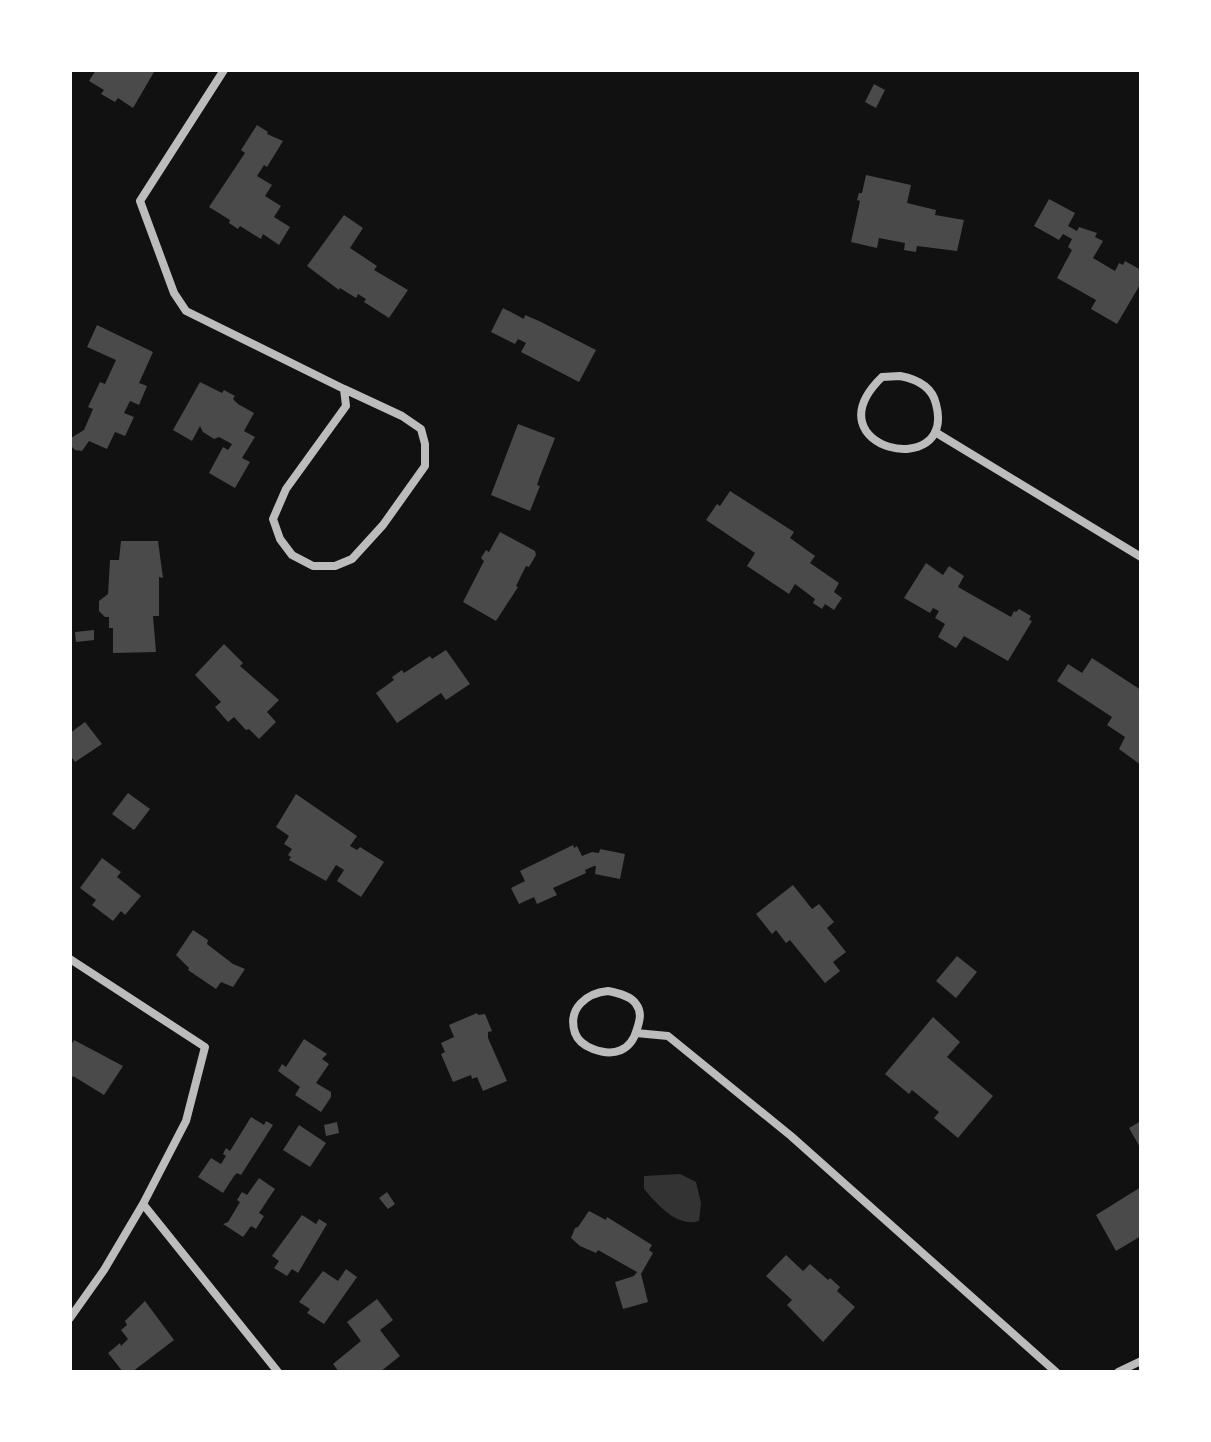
<svg xmlns="http://www.w3.org/2000/svg" width="1211" height="1442" font-family="'Noto Serif',serif">
  <rect width="100%" height="100%" fill="#111"/>
  <path fill="#333" d="M680 1174 696 1182 701 1203 699 1221C677 1228 657 1204 644 1189V1176Z"/>
  <path fill="#4a4a4a" d="M96 70H150L154 72 133 108 118 98 115 102 101 94 104 90 89 81Z
    M874 84 885 90 876 108 865 102Z
    M257 125 268 132 267 134 283 141 267 167 264 165 257 176 272 185 265 196 281 206 274 217 290 227 279 245 263 234 261 239 240 226 238 229 229 223 230 220 209 207 245 153 241 150Z
    M866 175 911 185 907 203 936 210 935 215 964 220 957 251 917 246 916 252 904 250 905 243 879 238 877 248 851 242 860 201 857 200 859 193H862Z
    M1049 199 1075 213 1068 226 1077 231 1079 227 1097 233 1095 237 1103 241 1093 258 1115 271 1119 263 1123 265 1125 261 1141 270V283L1117 324 1091 309 1096 300 1057 278 1072 250 1068 247 1072 239 1063 234 1059 240 1034 226Z
    M344 215 363 228 350 248 377 266 374 270 408 290 389 318 364 302 366 299 358 294 356 298 340 288 339 290 307 266Z
    M503 308 524 319 525 315 539 321 596 350 579 382 521 352 526 343 518 339 515 344 491 332Z
    M97 325 153 352 139 383 147 386 139 405 130 401 124 413 134 417 125 436 115 432 107 449 89 441 82 451 75 450 70 445 71 438 84 430 93 409 88 407 100 382 105 384 116 360 87 347Z
    M200 382 222 393 224 390 235 396 233 399 238 404 254 413 244 431 255 437 242 458 250 462 235 488 209 473 223 447 228 450 232 444 219 437 214 439 203 432 200 426 192 441 173 430Z
    M518 424 555 438 539 479 537 485 540 486 530 511 491 495Z
    M730 491 794 532 790 538 815 556 810 563 839 583 834 592 842 598 834 610 825 604 822 609 813 603 815 599 795 584 789 594 747 566 755 553 706 520 717 504 720 506Z
    M500 532 535 551 536 555 529 567 526 566 516 586 518 587 496 621 463 602 484 561 481 558 486 550 489 552Z
    M121 541H158L163 578 159 577V616H153L156 652 113 653V628H109V617H105L99 611V601L108 594 110 560H119Z
    M926 563 943 575 949 566 964 576 958 587 1011 617 1014 611 1016 612 1019 609 1031 616 1029 620 1032 621 1008 661 964 636 956 648 938 637 945 624 935 618 939 611 933 608 930 613 904 598Z
    M94 630V640L76 642 75 632Z
    M224 644 243 663 240 666 279 700 267 712 276 722 259 739 249 729 246 730 234 717 228 722 215 707 221 702 195 675Z
    M446 650 470 684 446 700 441 693 397 723 376 693 394 680 392 677 402 670 404 673 430 656 432 659Z
    M1092 658 1141 690V765L1119 749 1125 737 1107 725 1112 717 1057 681 1068 664 1082 673Z
    M85 722 102 744 75 762 70 755V733Z
    M128 793 150 809 134 830 112 814Z
    M296 794 357 836 350 846 357 850 360 847 384 862 361 897 337 881 344 870 336 865 326 881 289 860 291 857 288 855 292 849 284 844 289 836 276 827Z
    M573 845 574 848 577 846 582 856 592 852 599 853 600 849 625 854 620 879 595 874 596 866H594L585 870 586 873 553 888 557 895 537 904 534 897 519 904 511 888 525 881 520 871Z
    M102 858 121 872 117 877 141 896 125 915 121 911 113 921 92 905 96 900 80 888Z
    M793 885 812 909 819 904 834 922 827 928 846 952 833 962 840 971 825 983 790 940 786 943 776 930 772 934 756 914Z
    M193 930 208 940 207 944 233 964 245 969 233 987 221 982 216 989 188 970 189 968 176 955Z
    M957 956 977 972 956 998 936 981Z
    M477 1013 478 1015 485 1014 492 1031 488 1032V1038L507 1081 483 1091 477 1077 472 1079 471 1075 453 1082 441 1054 445 1052 441 1043 454 1037 449 1025Z
    M933 1017 960 1042 947 1057 993 1096 958 1138 934 1118 939 1112 912 1090 909 1094 885 1074Z
    M304 1039 327 1054 322 1059 329 1064 316 1083 331 1092V1097L321 1112 295 1095 300 1087 278 1071 282 1064 286 1067Z
    M74 1040 123 1066 104 1095 73 1076 70 1082V1047Z
    M251 1117 264 1125 266 1121 273 1125 241 1175 237 1173 234 1176 223 1193 198 1177 211 1158 221 1164 226 1156 223 1154 226 1148 230 1151Z
    M1141 1121V1149L1129 1128Z
    M337 1122 339 1133 326 1136 324 1125Z
    M299 1125 326 1143 310 1167 283 1150Z
    M259 1178 275 1189 259 1213 264 1216 256 1229 251 1226 243 1237 223 1224 228 1222 240 1202 237 1200 242 1192 247 1195Z
    M1141 1187V1236L1116 1251 1096 1215Z
    M387 1192 395 1204 388 1209 379 1198Z
    M589 1211 606 1220 607 1217 652 1245 649 1250 653 1253 641 1274 648 1302 623 1309 615 1282 634 1276 637 1272 598 1250 596 1253 580 1246 571 1238 575 1228 578 1227Z
    M302 1215 316 1224 319 1219 327 1224 298 1273 292 1269 287 1276 274 1268 279 1261 272 1256Z
    M786 1255 803 1271 810 1264 828 1280 830 1278 840 1287 837 1291 855 1307 823 1342 787 1305 792 1300 766 1276Z
    M346 1269 357 1277 324 1324 307 1313 310 1309 299 1302 323 1271 338 1281Z
    M377 1299 393 1320 380 1330 400 1356 380 1372H339L333 1364 361 1341 347 1322Z
    M145 1301 174 1340 132 1372H123L108 1353 120 1343 121 1346 128 1339 121 1330 127 1325 125 1321Z"/>
  <g fill="none" stroke-linecap="round" stroke-linejoin="round">
    <path stroke="#bcbcbc" stroke-width="8" d="M224 70 140 201 174 293 186 311 344 389 346 406 286 489 273 519 280 539 292 555 313 566H335L352 559 383 525 425 466V444L421 429 402 416 344 389
      M900 376C916 379 932 386 936 404 957 482 808 449 882 377Z
      M935 432 1141 557
      M70 959 205 1047 186 1121 143 1204 104 1270 70 1318
      M608 991C618 993 631 996 636 1004 642 1012 640 1020 637 1029 631 1051 614 1057 593 1049 585 1046 578 1041 575 1033 567 1008 587 993 608 991Z
      M636 1033 668 1036 791 1136 1056 1372
      M143 1204 278 1372
      M1118 1372 1141 1361"/>
  </g>
  <rect width="1211" height="1442" fill="none" stroke="#ffffff" stroke-width="144"/>
</svg>
